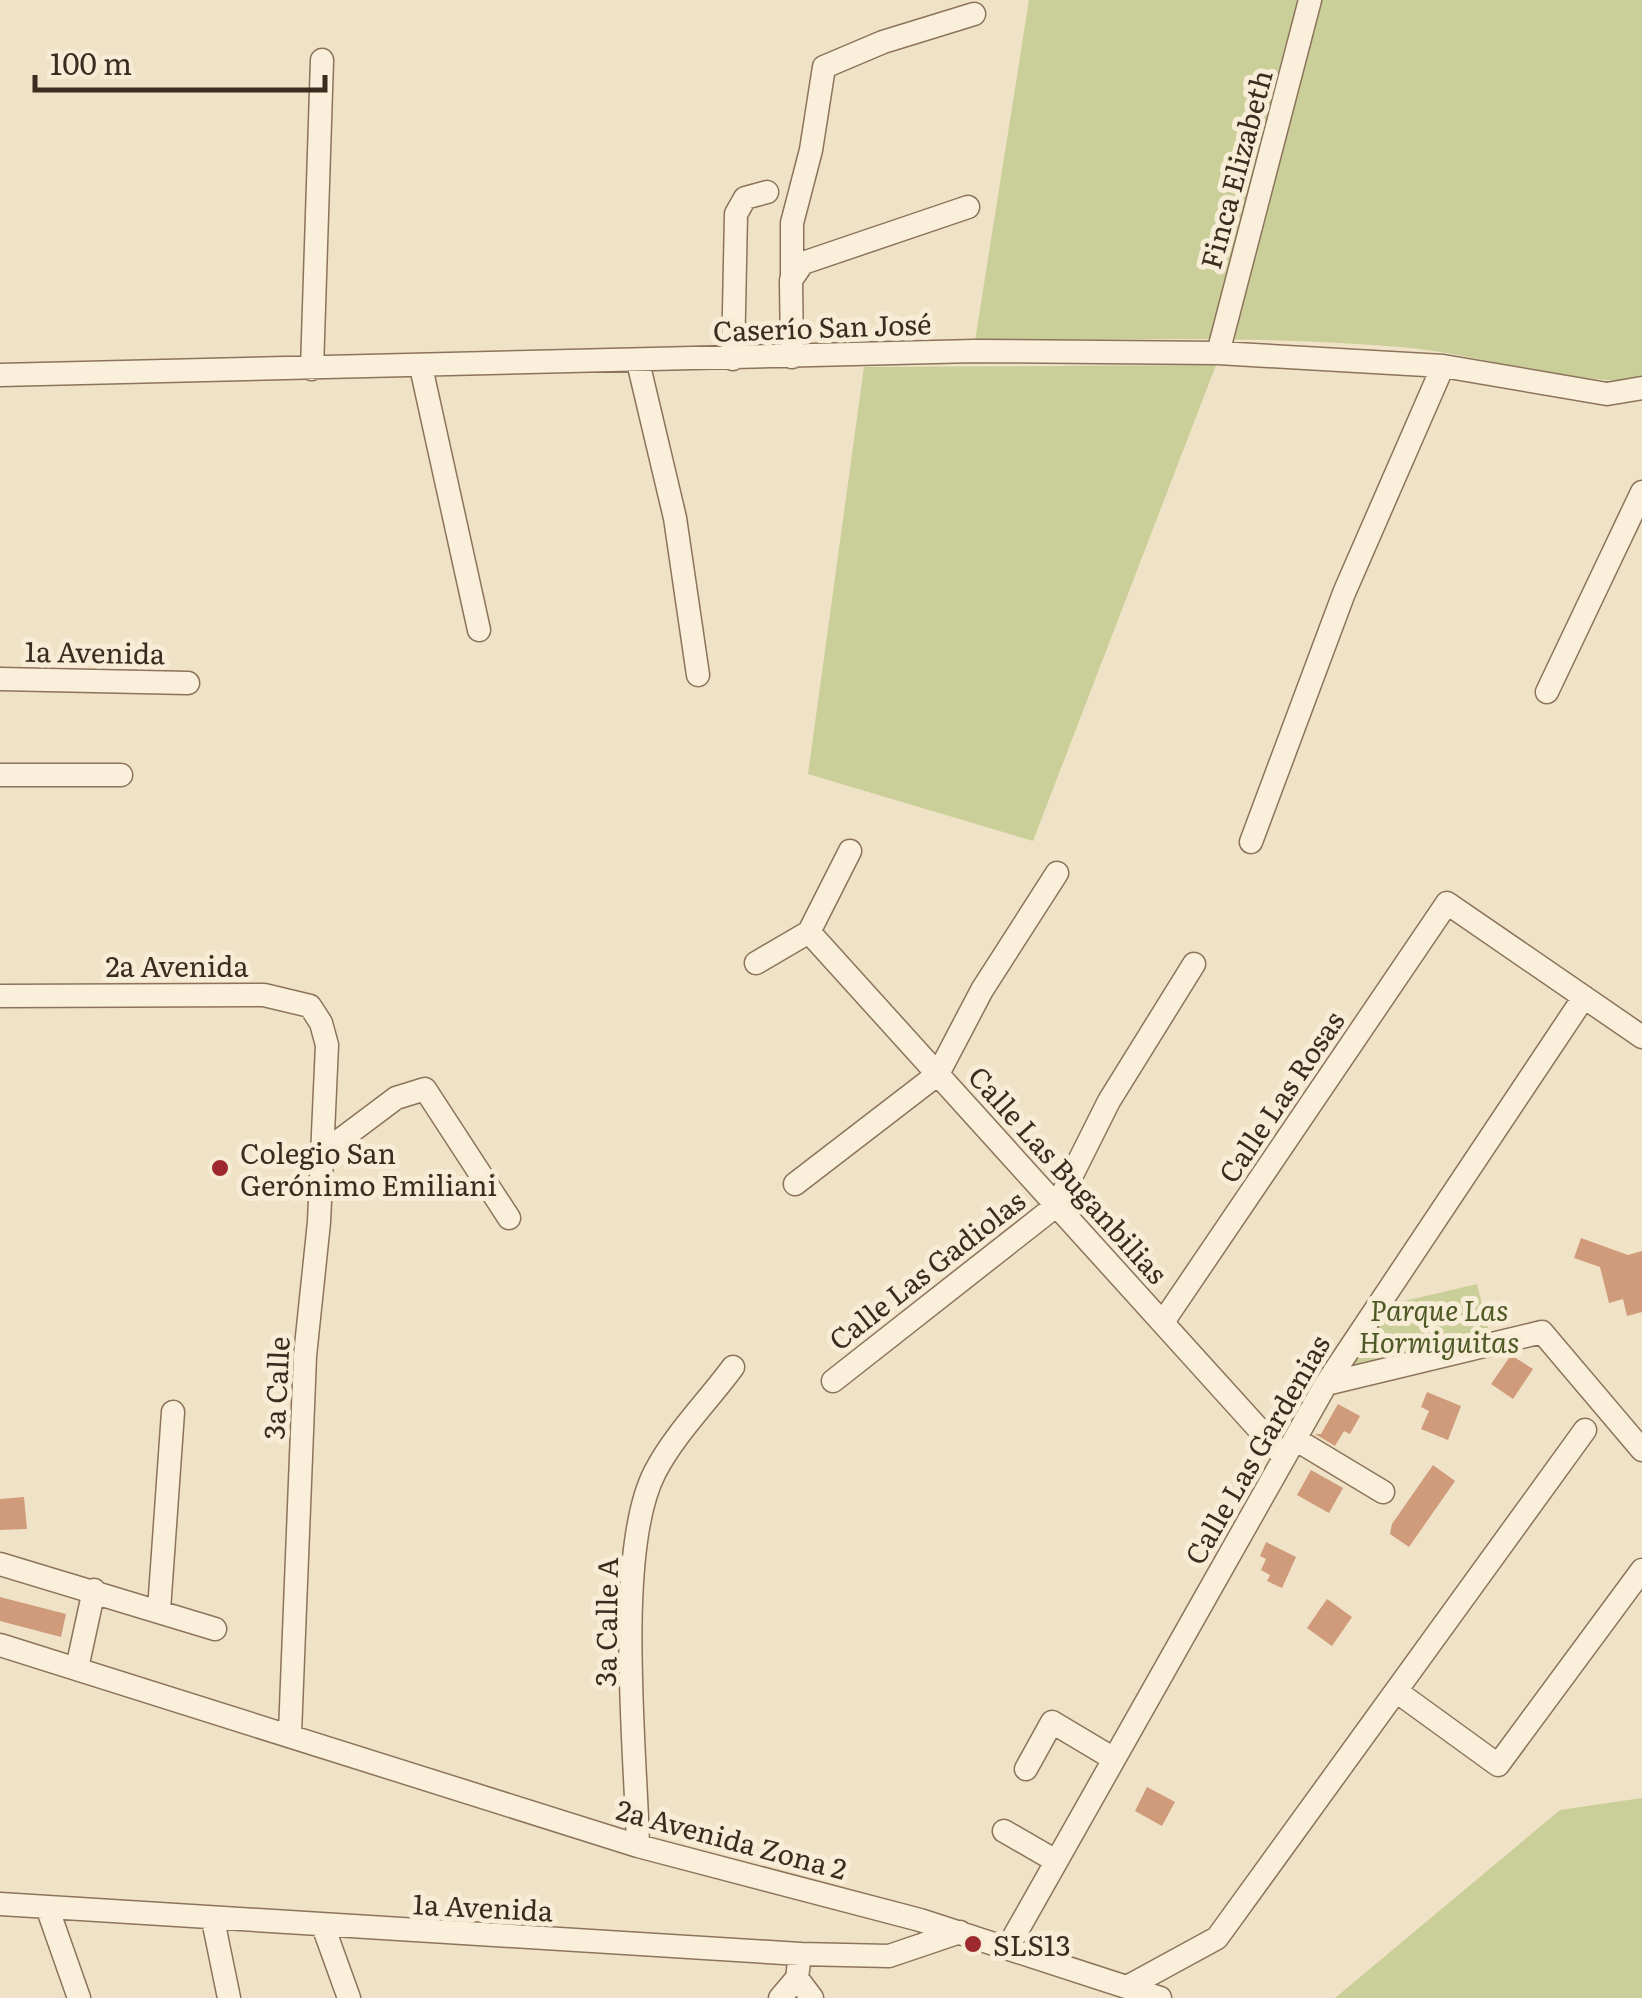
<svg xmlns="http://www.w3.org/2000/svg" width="1642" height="1998" font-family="Literata,serif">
  <rect width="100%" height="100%" fill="#f0e2c6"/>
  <path fill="#cacf99" d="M1029 0H1642V380C1560 384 1482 354 1401 347 1260 335 1117 340 975 341Z
    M1216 365 1033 841 808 774 864 367Z
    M1477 1284 1492 1344 1326 1384 1374 1308Z
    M1642 1798V1998H1335L1560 1810Z"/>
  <path fill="#cf9b7b" d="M1581 1238 1628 1255 1642 1251V1312L1627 1316 1623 1299 1609 1303 1600 1267 1574 1258Z
    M1511 1355 1533 1369 1513 1399 1491 1384Z
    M1427 1392 1461 1406 1448 1440 1421 1429 1429 1411 1421 1407Z
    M1338 1404 1360 1416 1350 1434 1344 1431 1335 1446 1315 1434H1321Z
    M1433 1465 1455 1481 1409 1547 1390 1534 1392 1524Z
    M1311 1470 1343 1488 1329 1513 1297 1495Z
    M24 1497 27 1529 0 1530V1499Z
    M1266 1542 1296 1557 1282 1588 1267 1581 1270 1575 1261 1570 1266 1559 1260 1556Z
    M0 1597 66 1614 61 1637 0 1621Z
    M1327 1599 1352 1617 1332 1646 1307 1628Z
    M1147 1787 1175 1802 1162 1826 1135 1811Z"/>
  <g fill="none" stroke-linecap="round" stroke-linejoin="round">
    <defs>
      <path id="minor" d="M792 275V223L811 150 824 67 883 42 974 14
        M1218 353 1310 0
        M792 357 791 280 803 263 968 207
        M733 359 736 214 745 198 767 192
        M638 362 675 518 698 675
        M421 367 479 630
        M312 369 322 60
        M0 375 975 351 1218 353 1443 366 1607 394 1642 388
        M0 679 188 683
        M1547 692 1642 492
        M0 775H121
        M1251 842 1344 593 1443 366
        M809 932 1284 1457
        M809 932 850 851
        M756 963 809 932
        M0 996 264 995 310 1006 321 1023 327 1045 319 1222 305 1356 290 1733
        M320 1155 396 1098 425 1089 509 1218
        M795 1184 938 1074 982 990 1057 873
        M1163 1322 1447 903 1642 1037
        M833 1381 1057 1205 1109 1101 1194 964
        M1326 1384 1542 1332 1642 1450
        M1295 1439 1383 1492
        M0 1564 215 1629
        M159 1610 173 1412
        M0 1645 638 1846 920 1920 1160 1998
        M77 1668 94 1590
        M1396 1691 1498 1765 1642 1570
        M1026 1769 1052 1722 1114 1759
        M1004 1831 1056 1861
        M638 1846C636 1753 614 1551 655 1472 674 1435 708 1401 733 1367
        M0 1904 800 1954 889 1956 960 1932
        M47 1907 79 1998
        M213 1920 229 1998
        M323 1926 349 1998
        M1008 1947 1326 1384 1584 997
        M797 1978 812 1998
        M1129 1986 1217 1938 1585 1430
        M780 1998 797 1978 800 1954"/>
    </defs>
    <use href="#minor" stroke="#8c735b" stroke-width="25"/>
    <use href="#minor" stroke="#faefda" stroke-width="22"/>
  </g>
  <g fill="#9d292e" stroke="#f7ecd6" stroke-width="4">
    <circle cx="220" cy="1168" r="10"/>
    <circle cx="973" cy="1944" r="10"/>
  </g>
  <g text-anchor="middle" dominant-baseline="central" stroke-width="10" stroke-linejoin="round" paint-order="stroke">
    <g font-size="28" fill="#3c2c1f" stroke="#f7ecd6">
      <text transform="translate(1235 169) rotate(-75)">Finca Elizabeth</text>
      <text transform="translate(822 326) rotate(-2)">Caserío San José</text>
      <text transform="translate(95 651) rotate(1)">1a Avenida</text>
      <text x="177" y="965">2a Avenida</text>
      <text transform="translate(1280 1096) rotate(-56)">Calle Las Rosas</text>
      <text transform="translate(1069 1174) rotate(48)">Calle Las Buganbilias</text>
      <text transform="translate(926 1269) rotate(-38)">Calle Las Gadiolas</text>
      <text transform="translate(275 1388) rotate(-87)">3a Calle</text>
      <text transform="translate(1256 1449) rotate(-60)">Calle Las Gardenias</text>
      <text transform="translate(605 1622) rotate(-89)">3a Calle A</text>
      <text transform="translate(732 1838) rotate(15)">2a Avenida Zona 2</text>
      <text transform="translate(483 1906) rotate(3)">1a Avenida</text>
    </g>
    <g font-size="28" fill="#3c2c1f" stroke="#f7ecd6" text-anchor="start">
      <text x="240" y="1152">Colegio San<tspan x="240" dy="32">Gerónimo Emiliani</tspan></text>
      <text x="993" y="1944">SLS13</text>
    </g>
    <g font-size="28" font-style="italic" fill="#4e5925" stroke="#f7ecd6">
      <text x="1439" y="1309">Parque Las<tspan x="1439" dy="32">Hormiguitas</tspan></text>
    </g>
  </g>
  <path d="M35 75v15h290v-15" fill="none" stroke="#3c2c1f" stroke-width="5"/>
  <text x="50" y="75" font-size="30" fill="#3c2c1f" stroke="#f7ecd6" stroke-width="8" paint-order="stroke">100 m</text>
</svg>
